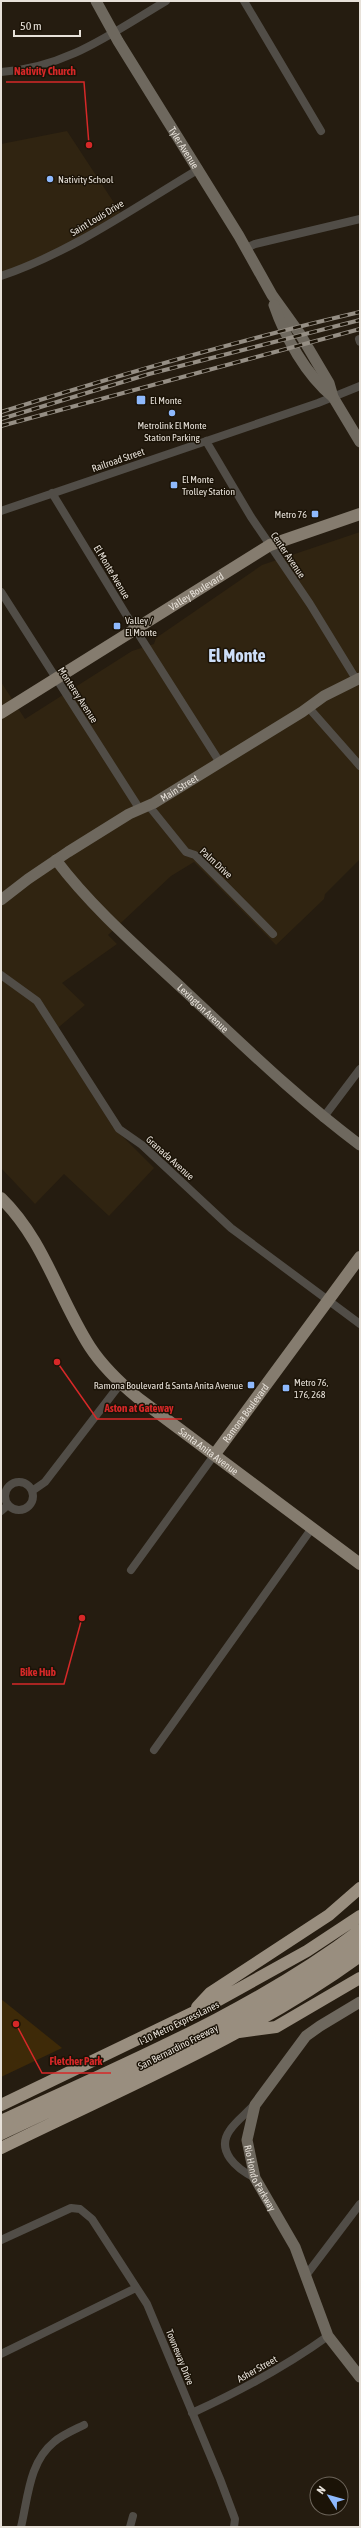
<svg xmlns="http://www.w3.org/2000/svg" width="361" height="2528" font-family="'Asap Condensed',sans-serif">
  <rect width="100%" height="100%" fill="#251c10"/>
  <path fill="#302411" d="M67 131 122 215 73 244 1 276V144Z
    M360 532V859L325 894 324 899 276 945 194 862 171 876 108 935 117 944 62 983 85 1005 53 1032 113 1127 154 1168 109 1216 64 1174 35 1204 1 1168V682L25 719 132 651 154 644 156 638 262 565Z"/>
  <path fill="#3e2a08" d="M1 1999 62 2048 1 2077Z"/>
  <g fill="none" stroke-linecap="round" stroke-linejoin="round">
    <path stroke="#514d47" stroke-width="8" d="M244 1 321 131
      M1 72C66 68 112 33 166 1
      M246 248 255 244 360 219
      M1 276C72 252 135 207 199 169
      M359 339 360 342
      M206 441 251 517 310 604 356 679
      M52 493 127 616 219 761
      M1 511 318 403 360 386
      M1 592 139 808
      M308 707 360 766
      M149 806 186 852 195 855 273 934
      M1 975 37 1001 119 1129 142 1145 231 1228 360 1324
      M323 1118 360 1069
      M5 1496a14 14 0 1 1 28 0a14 14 0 1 1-28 0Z
      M32 1491 45 1482 121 1383
      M1 1511 8 1505
      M131 1570 215 1454
      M154 1750 312 1528
      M254 2105C247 2113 236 2121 230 2130 215 2151 237 2169 255 2178
      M1 2240 71 2208 80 2209 92 2219 147 2304 220 2479 235 2519 234 2527
      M307 2274 360 2204
      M1 2354 136 2288
      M192 2413C240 2391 285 2367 328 2336
      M21 2527C28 2498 29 2462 54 2442 62 2435 74 2430 84 2425
      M130 2527 133 2516"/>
    <g stroke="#6e685e" stroke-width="11">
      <path id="s1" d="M96 1 118 41 239 236 272 295 300 334 329 383 333 397 360 442"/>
      <path d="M274 305C285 337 306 375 333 397"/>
      <path id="s2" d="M56 860C93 909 140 949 185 991 242 1044 298 1099 360 1145"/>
      <path id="s3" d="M1 900 28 879 68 852 129 814 154 803 302 712 324 696 360 678"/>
      <path id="s4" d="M360 2002 320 2026 306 2036 255 2105 247 2140 255 2178 295 2247 328 2336 360 2377"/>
    </g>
    <g stroke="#857c6f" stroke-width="12">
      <path id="s5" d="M1 713 270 545 360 514"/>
      <path id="s6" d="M1 1198C44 1240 58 1297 90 1347 103 1367 120 1383 138 1398L360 1564"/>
      <path id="s7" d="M215 1454 360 1257"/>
    </g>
    <path stroke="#998e7f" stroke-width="12" d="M197 2007 210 1993 329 1915 360 1888
      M239 2032 276 2027 360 1978
      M1 2105 217 2001 307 1951 360 1916
      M1 2121C123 2064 252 2012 360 1930
      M1 2134C124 2076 248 2022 360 1944
      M1 2148C121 2089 252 2035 360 1956"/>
    <defs>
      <path id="rail" d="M1 412C119 375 239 340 360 312
        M1 419 149 374 360 320
        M1 426 360 329"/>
    </defs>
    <use href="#rail" stroke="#958e84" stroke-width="4"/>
    <use href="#rail" stroke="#1b1307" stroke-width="2.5" stroke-dasharray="8" stroke-linecap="butt"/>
  </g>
  <g fill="#8eb9fd" stroke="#1b1307" stroke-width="1.5">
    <circle cx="50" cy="179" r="4"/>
    <rect x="136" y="395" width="10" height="10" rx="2"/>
    <circle cx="172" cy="413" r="4"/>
    <rect x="170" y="481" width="8" height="8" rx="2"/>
    <rect x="311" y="510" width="8" height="8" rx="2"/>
    <rect x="113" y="622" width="8" height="8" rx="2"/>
    <rect x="247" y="1381" width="8" height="8" rx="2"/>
    <rect x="282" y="1384" width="8" height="8" rx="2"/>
  </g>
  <g text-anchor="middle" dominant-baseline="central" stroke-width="3" stroke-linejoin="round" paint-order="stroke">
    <g font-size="10" fill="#e7e1d9" stroke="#1b1307">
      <text stroke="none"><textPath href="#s1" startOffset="171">Tyler Avenue</textPath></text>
      <text transform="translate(97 218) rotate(-31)">Saint Louis Drive</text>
      <text transform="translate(118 460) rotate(-19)">Railroad Street</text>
      <text transform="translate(288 555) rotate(56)">Center Avenue</text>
      <text transform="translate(112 572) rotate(59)">El Monte Avenue</text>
      <text stroke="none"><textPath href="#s5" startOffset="230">Valley Boulevard</textPath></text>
      <text transform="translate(78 695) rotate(57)">Monterey Avenue</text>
      <text stroke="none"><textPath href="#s3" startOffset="211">Main Street</textPath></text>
      <text transform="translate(216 863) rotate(43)">Palm Drive</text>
      <text stroke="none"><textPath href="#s2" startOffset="209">Lexington Avenue</textPath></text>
      <text transform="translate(170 1158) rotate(42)">Granada Avenue</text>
      <text stroke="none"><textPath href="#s7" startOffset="51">Ramona Boulevard</textPath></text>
      <text stroke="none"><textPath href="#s6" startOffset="333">Santa Anita Avenue</textPath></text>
      <text transform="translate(179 2023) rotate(-26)">I-10 Metro ExpressLanes</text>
      <text transform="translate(178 2047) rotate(-27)">San Bernardino Freeway</text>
      <text stroke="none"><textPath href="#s4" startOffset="226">Rio Hondo Parkway</textPath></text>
      <text transform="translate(180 2357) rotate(68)">Towneway Drive</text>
      <text transform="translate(257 2369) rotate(-29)">Asher Street</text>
    </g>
    <g font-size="10" fill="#e7e1d9" stroke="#1b1307" text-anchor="start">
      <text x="58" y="179">Nativity School</text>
      <text x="150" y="400">El Monte</text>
      <text x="172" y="425" text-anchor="middle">Metrolink El Monte<tspan x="172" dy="12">Station Parking</tspan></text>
      <text x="182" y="479">El Monte<tspan x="182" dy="12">Trolley Station</tspan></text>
      <text x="307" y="514" text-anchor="end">Metro 76</text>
      <text x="125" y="620">Valley /<tspan x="125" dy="12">El Monte</tspan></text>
      <text x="294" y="1382">Metro 76,<tspan x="294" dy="12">176, 268</tspan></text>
      <text x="243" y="1385" text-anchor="end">Ramona Boulevard &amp; Santa Anita Avenue</text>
    </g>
    <g font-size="18" font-weight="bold" fill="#cddef8" stroke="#1b1307">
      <text x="237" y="655">El Monte</text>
    </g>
  </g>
  <path fill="none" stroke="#d62828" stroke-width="1.5" d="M89 145L84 82H6M57 1362L97 1419H182M82 1618L64 1684H12M16 2024L42 2073H111"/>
  <g fill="#d62828" stroke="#1b1307" stroke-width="1.5">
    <circle cx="89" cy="145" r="4"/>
    <circle cx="57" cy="1362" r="4"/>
    <circle cx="82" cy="1618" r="4"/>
    <circle cx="16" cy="2024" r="4"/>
  </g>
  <g font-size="11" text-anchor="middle" font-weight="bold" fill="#d62828" stroke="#1b1307" stroke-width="3" stroke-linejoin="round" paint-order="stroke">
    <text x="45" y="75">Nativity Church</text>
    <text x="139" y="1412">Aston at Gateway</text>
    <text x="38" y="1676">Bike Hub</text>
    <text x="76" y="2065">Fletcher Park</text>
  </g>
  <rect width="361" height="2528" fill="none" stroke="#e7e1d9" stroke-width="4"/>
  <g transform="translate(329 2496) rotate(307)"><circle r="19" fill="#1b1307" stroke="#6d655b"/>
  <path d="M0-3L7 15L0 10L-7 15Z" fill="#8eb9fd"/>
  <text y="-6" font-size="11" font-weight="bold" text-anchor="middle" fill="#e7e1d9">N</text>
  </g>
  <path d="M14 30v6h66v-6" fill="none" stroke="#e7e1d9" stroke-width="2"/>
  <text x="20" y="30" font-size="12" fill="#e7e1d9" stroke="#1b1307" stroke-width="3" paint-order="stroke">50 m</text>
</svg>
